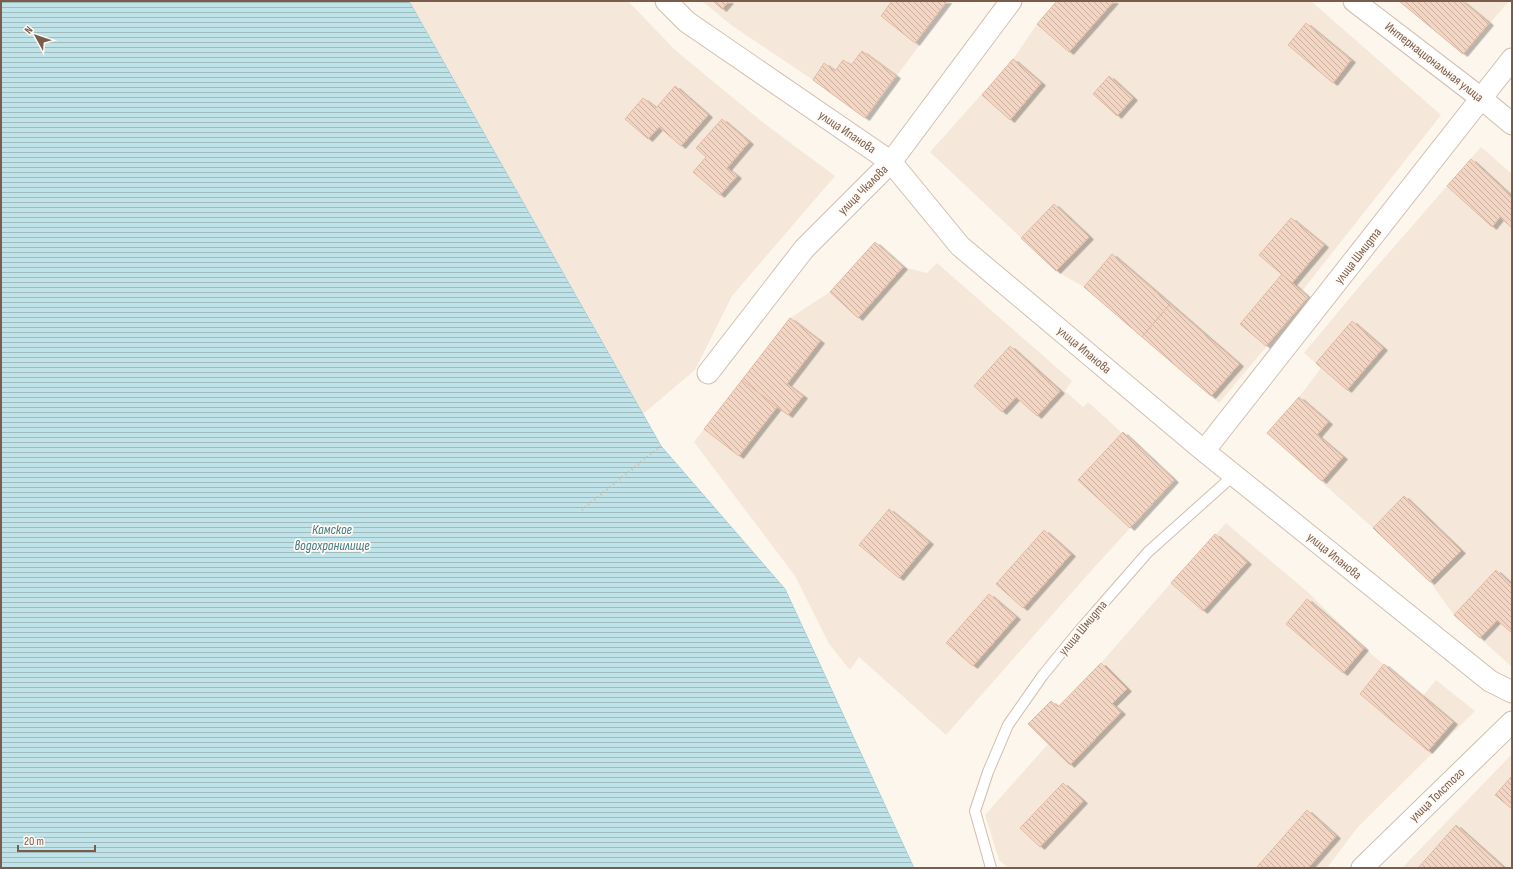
<svg xmlns="http://www.w3.org/2000/svg" width="1513" height="869" font-family="'Sofia Sans Condensed',sans-serif">
  <defs>
    <pattern id="water-rules" width="6" height="5" patternUnits="userSpaceOnUse"><rect width="6" height="5" fill="#bfe3e8"/><path d="M0 2.5h6" fill="none" stroke="#a0bbbe"/></pattern>
    <pattern id="building-back-hatch" width="6" height="6" patternUnits="userSpaceOnUse"><rect width="6" height="6" fill="#f3d5c3"/><path d="M-1 5l2 2M0 0l6 6M5-1l2 2" fill="none" stroke="#cab0a1"/></pattern>
    <filter id="shadow"><feDropShadow dx="4.5" dy="2.5" stdDeviation="0" flood-color="#0004"/></filter>
  </defs>
  <rect width="100%" height="100%" fill="#fdf6ec"/>
  <path fill="#f5e8da" d="M409 1H628L675 50 765 124 835 176 732 296 695 370 643 414Z
    M702 1H947L915 43 919 46 865 118 813 80 731 25Z
    M1057 1H1311L1441 115 1302 291 1308 297 1219 403 1084 287 1056 271 930 152 1013 59 1037 24Z
    M1399 1H1509L1463 54Z
    M1481 147 1512 174V667L1454 615 1430 582 1373 528 1267 433 1299 397 1321 368 1304 353 1358 288Z
    M875 242 903 267 927 273 937 263 1072 381 1065 391 1083 407 1088 402 1174 480 1091 571 946 735 859 657 850 670 829 644 795 576 694 442 790 318 830 292Z
    M1226 523 1310 594 1364 648 1423 696 1436 680 1475 711 1357 828 1327 868H1008L999 860 985 815 1048 744 1028 724 1051 701 1058 707 1101 663 1171 583Z
    M1512 754V868H1402Z"/>
  <path fill="url(#water-rules)" stroke="#a5d3da" d="M1 1H409L661 446 785 589 914 868H1Z"/>
  <path fill="url(#building-back-hatch)" stroke="#e6bba3" filter="url(#shadow)" d="M713 1H729L722 9Z
    M892 1H947L915 43 881 16Z
    M1057 1H1114L1069 52 1037 24Z
    M1399 1H1462L1489 23 1463 54Z
    M1306 23 1351 60 1333 83 1288 45Z
    M862 51 896 76 865 118 813 80 824 63 835 71 843 60 851 65Z
    M1013 59 1041 83 1010 120 982 95Z
    M1109 76 1133 98 1117 116 1093 94Z
    M675 86 708 115 681 146 659 127 648 139 625 119 643 98 656 108Z
    M722 119 749 142 727 168 737 176 720 195 693 172 706 157 696 148Z
    M1471 159 1512 197V228L1500 217 1492 227 1447 186Z
    M1054 204 1089 237 1056 271 1021 238Z
    M1291 218 1324 245 1292 283 1259 255Z
    M875 242 903 267 858 318 830 292Z
    M1112 254 1170 304 1142 337 1084 287Z
    M1282 274 1308 297 1266 346 1240 324Z
    M1170 304 1239 364 1211 396 1142 337Z
    M790 318 820 341 787 384 803 396 788 415 742 380Z
    M1352 321 1383 348 1347 390 1316 363Z
    M1010 346 1060 391 1037 416 1016 397 1002 412 974 386Z
    M742 380 777 407 739 456 704 429Z
    M1299 397 1328 422 1317 435 1343 457 1322 481 1267 433Z
    M1123 432 1174 480 1130 528 1078 480Z
    M1404 496 1461 551 1430 582 1373 528Z
    M889 509 929 542 899 578 859 545Z
    M1044 530 1071 554 1023 608 996 584Z
    M1215 534 1247 562 1203 611 1171 583Z
    M1496 570 1512 585V633L1497 620 1480 638 1454 615Z
    M989 594 1016 617 973 666 946 643Z
    M1307 599 1364 648 1343 673 1286 624Z
    M1101 663 1127 689 1112 704 1121 712 1070 765 1028 724 1051 701 1058 707Z
    M1384 664 1453 722 1428 751 1360 694Z
    M1512 776V809L1495 795Z
    M1063 783 1083 801 1040 847 1020 828Z
    M1307 810 1336 836 1308 868H1256Z
    M1456 825 1504 868H1418Z"/>
  <g fill="none" stroke-linecap="round" stroke-linejoin="round">
    <defs>
      <path id="service" d="M991 868 975 811 988 772 1008 725 1043 675 1079 631 1148 552 1234 475"/>
      <path id="minor" d="M666 1 687 22 891 162 960 246 1204 451 1490 681 1512 692
        M1354 1 1482 99 1512 124
        M708 373 804 249 891 162 1011 1
        M1204 451 1512 59
        M1362 868 1512 722"/>
    </defs>
    <use href="#service" stroke="#d1beb0" stroke-width="12"/>
    <use href="#minor" stroke="#d1beb0" stroke-width="23"/>
    <path stroke="#d9b8a5" stroke-width="2.5" stroke-dasharray="1 3" stroke-linecap="butt" d="M582 510 661 446"/>
    <use href="#service" stroke="#fff" stroke-width="10"/>
    <use href="#minor" stroke="#fff" stroke-width="21"/>
  </g>
  <g text-anchor="middle" dominant-baseline="central" stroke-width="3.5" stroke-linejoin="round" paint-order="stroke">
    <g font-size="13" fill="#7a5c4d" stroke="#fffaf3">
      <text transform="translate(1434 62) rotate(38)">Интернациональная улица</text>
      <text transform="translate(847 132) rotate(34)">улица Ипанова</text>
      <text transform="translate(863 190) rotate(-45)">улица Чкалова</text>
      <text transform="translate(1358 256) rotate(-52)">улица Шмидта</text>
      <text transform="translate(1084 350) rotate(40)">улица Ипанова</text>
      <text transform="translate(1334 556) rotate(39)">улица Ипанова</text>
      <text transform="translate(1083 628) rotate(-50)">улица Шмидта</text>
      <text transform="translate(1437 795) rotate(-44)">улица Толстого</text>
    </g>
    <g font-size="14" font-style="italic" fill="#437c86" stroke="#fffaf3">
      <text x="332" y="529">Камское<tspan x="332" dy="16">водохранилище</tspan></text>
    </g>
  </g>
  <rect width="1513" height="869" fill="none" stroke="#7a5c4d" stroke-width="4"/>
  <g transform="translate(36 36) rotate(310)" stroke="#fffaf3" stroke-width="3" paint-order="stroke">
  <path d="M0-3L7 15L0 10L-7 15Z" fill="#7a5c4d"/>
  <text y="-6" font-size="11" font-weight="bold" text-anchor="middle" fill="#7a5c4d">N</text>
  </g>
  <path d="M18 845v6h77v-6" fill="none" stroke="#7a5c4d" stroke-width="2"/>
  <text x="24" y="845" font-size="12" fill="#7a5c4d" stroke="#fffaf3" stroke-width="3" paint-order="stroke">20 m</text>
</svg>
